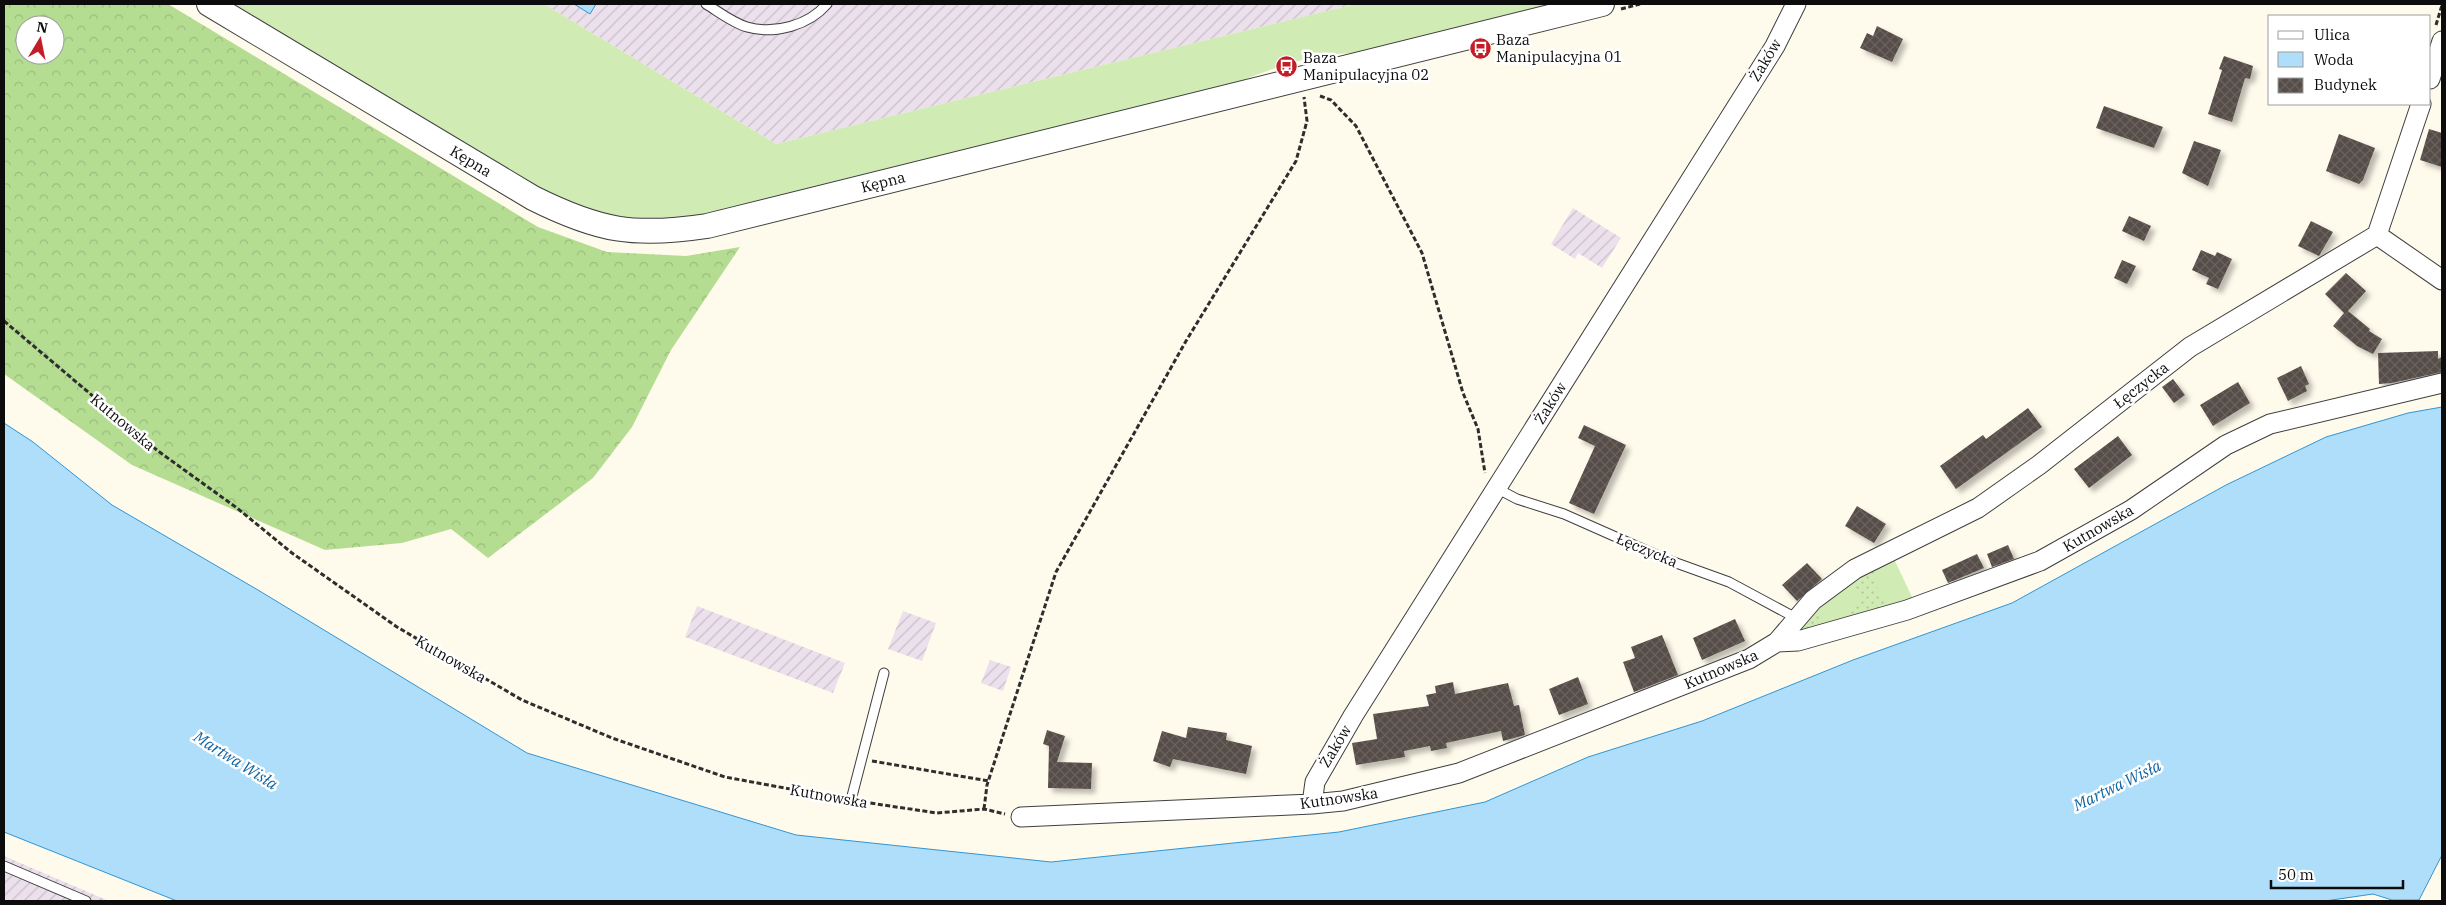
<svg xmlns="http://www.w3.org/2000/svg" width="2446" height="905" font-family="'IBM Plex Serif',serif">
  <defs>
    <pattern id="industrial-furrows" width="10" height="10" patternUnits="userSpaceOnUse" patternTransform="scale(1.25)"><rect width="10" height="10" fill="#ebe0ec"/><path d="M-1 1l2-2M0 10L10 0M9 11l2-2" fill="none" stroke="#c8bfc9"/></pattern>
    <pattern id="forest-crowns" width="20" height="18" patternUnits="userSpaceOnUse" patternTransform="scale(1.25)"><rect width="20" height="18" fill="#b5dd92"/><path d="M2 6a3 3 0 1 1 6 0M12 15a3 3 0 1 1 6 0" fill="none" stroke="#9abc7d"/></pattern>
    <pattern id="garden-dots" width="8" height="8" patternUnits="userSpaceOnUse" patternTransform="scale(1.25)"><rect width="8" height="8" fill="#d1ebb4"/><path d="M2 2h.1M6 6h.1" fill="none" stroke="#b2c89a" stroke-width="1.8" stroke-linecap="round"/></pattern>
    <pattern id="building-cross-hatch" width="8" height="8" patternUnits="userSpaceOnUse" patternTransform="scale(1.25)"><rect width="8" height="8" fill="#564d48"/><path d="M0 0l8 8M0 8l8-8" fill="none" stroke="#69625e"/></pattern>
    <filter id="shadow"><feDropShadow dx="4.5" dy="4.5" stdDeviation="2.5" flood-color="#0004"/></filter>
  </defs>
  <rect width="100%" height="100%" fill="#fffbec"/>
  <path fill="url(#industrial-furrows)" d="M544 4H1356L776 144Z
    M1573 208 1621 238 1602 268 1578 253 1575 259 1551 244Z
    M697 606 845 663 833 693 685 637Z
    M903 611 936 623 922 661 888 649Z
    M990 660 1011 667 1003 691 981 683Z
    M4 856 109 901H4Z"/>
  <path fill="#d1ebb4" d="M228 4H544L776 144 1356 4H1558L1354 53C1310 54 1280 66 1241 81L726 211 670 222 618 219 562 202Z
    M1894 559 1913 599 1800 637 1818 606 1853 581Z"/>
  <path fill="url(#forest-crowns)" fill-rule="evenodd" d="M4 4H168L538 227 607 252 686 256 740 247 671 350 632 427 593 478 488 558 451 529 402 543 325 550 132 465 4 374ZM25 25H55V55H25Z"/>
  <path fill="url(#garden-dots)" d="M1875 569C1873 587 1881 597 1893 609L1842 621 1863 600 1860 594 1854 592 1853 581Z
    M1820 605 1819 632 1800 637 1795 626Z"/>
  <path fill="#aedef9" stroke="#3195d4" d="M574 4H596L590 14Z
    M2442 407V855L2419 900H2392L2373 894 2325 901H177L4 832V423L33 442 112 505 258 590 527 753 796 835 1051 862 1339 832 1485 802 1588 757 1702 721 1853 660 2012 603 2226 485 2326 437 2408 413Z"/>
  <path fill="url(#building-cross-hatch)" filter="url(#shadow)" d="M1877 26 1903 39 1892 62 1860 48 1867 33 1873 36Z
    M2224 56 2253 66 2250 79 2245 78 2232 122 2208 114 2222 70 2219 69Z
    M2104 106 2163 127 2154 148 2096 128Z
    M2429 129 2442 133V167L2420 160Z
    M2339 134 2375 148 2363 180 2359 184 2326 171Z
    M2194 141 2221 150 2208 186 2182 173Z
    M2129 216 2151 226 2144 241 2122 231Z
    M2311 221 2333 232 2319 256 2298 246Z
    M2201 250 2215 256 2217 252 2232 259 2218 289 2206 284 2209 278 2192 270Z
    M2122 260 2136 266 2127 284 2114 278Z
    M2346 273 2366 291 2348 311 2370 329 2369 331 2382 339 2373 354 2357 346 2333 326 2344 313 2325 294Z
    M2438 351V359L2442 357V372L2392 383 2379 384 2378 353Z
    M2301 366 2309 384 2305 386 2307 391 2288 401 2277 378Z
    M2173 379 2185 395 2174 403 2162 387Z
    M2238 382 2250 403 2213 426 2200 405Z
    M2028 408 2042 427 1956 489 1940 466 1983 435 1986 439Z
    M1584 425 1626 445 1594 514 1569 503 1595 446 1578 438Z
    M2118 436 2132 455 2089 488 2074 469Z
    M1857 506 1886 524 1874 543 1845 526Z
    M2008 545 2014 559 1992 567 1987 554Z
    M1977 554 1984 568 1948 583 1942 570Z
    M1807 563 1822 579 1797 601 1782 585Z
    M1735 619 1745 641 1702 660 1693 638Z
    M1662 635 1678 675 1634 692 1623 662 1635 658 1631 647Z
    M1578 677 1588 704 1559 715 1549 689Z
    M1453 682 1455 694 1508 683 1514 706 1519 705 1525 735 1503 741 1501 731 1446 743 1447 748 1431 751 1430 746 1404 751 1405 757 1356 765 1352 743 1377 739 1373 714 1429 706 1426 695 1436 693 1435 686Z
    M1188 727 1227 733 1226 740 1252 746 1246 774 1173 759 1170 767 1153 761 1162 731 1186 738Z
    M1047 730 1065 736 1057 762 1092 763 1091 789 1048 788 1049 746 1043 744Z"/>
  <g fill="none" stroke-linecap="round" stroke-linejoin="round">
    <defs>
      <path id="service" d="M706 4C719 12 733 23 747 27 775 35 809 25 827 4
        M1496 488 1517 499 1564 514 1668 560 1729 582 1796 618
        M851 800 884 673
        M4 866 86 901"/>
      <path id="minor" d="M2430 79 2442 41
        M2377 235 2442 280
        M1777 642 1813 600 1855 569 1978 508 2039 465 2190 347 2377 235 2421 104
        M1312 804 1315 782 1353 716 1775 46 1796 4
        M1021 817 1312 804 1343 801 1459 773 1749 659 1777 642 1798 641 1907 610 2040 561 2131 510 2226 445 2270 424 2442 383"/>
      <path id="tertiary" d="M209 4 533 198C599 231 634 237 707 226L1602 4"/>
    </defs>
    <use href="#service" stroke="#3f3f3f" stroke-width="11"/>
    <use href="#minor" stroke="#3f3f3f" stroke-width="21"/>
    <use href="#tertiary" stroke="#3f3f3f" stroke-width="26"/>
    <path stroke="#2e2e2e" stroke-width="3" stroke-dasharray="5 2.5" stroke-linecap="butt" d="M1621 9 1640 4
      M2436 25 2442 5
      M1320 96 1331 100 1356 126 1422 253 1463 393 1478 429 1485 473
      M4 321 158 451 237 508 292 553 397 627 522 700 612 738 725 777 839 798
      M872 761 989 781
      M863 802 937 813 984 809 1005 814
      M984 809 987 785 1056 572 1186 341 1296 161 1307 121 1304 97"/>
    <use href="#service" stroke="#fff" stroke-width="9"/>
    <use href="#minor" stroke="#fff" stroke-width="19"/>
    <use href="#tertiary" stroke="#fff" stroke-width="24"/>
  </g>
  <defs>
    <symbol id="bus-disc" viewBox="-11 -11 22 22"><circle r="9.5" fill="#c31e28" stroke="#fff"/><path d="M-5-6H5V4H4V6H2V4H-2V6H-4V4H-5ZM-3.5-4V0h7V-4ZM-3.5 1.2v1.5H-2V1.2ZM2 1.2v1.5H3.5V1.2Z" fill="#fff"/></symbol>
  </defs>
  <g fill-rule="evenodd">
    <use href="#bus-disc" x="1468" y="36" width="25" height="25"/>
    <use href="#bus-disc" x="1274" y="54" width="25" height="25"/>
  </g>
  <g text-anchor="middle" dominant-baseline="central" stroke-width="5" stroke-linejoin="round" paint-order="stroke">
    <g font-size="15" fill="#0c0c0c" stroke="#fff" text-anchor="start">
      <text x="1496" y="39">Baza<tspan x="1496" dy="17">Manipulacyjna 01</tspan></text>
      <text x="1303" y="57">Baza<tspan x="1303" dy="17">Manipulacyjna 02</tspan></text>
    </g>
    <g font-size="15" fill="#0c0c0c" stroke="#fff">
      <text transform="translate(1765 60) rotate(-59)">Żaków</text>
      <text transform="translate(471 161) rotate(31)">Kępna</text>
      <text transform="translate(883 182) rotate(-14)">Kępna</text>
      <text transform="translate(2141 385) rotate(-38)">Łęczycka</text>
      <text transform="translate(1550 403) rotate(-58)">Żaków</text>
      <text transform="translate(123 422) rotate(40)">Kutnowska</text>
      <text transform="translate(2098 528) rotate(-30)">Kutnowska</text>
      <text transform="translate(1647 550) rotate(23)">Łęczycka</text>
      <text transform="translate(451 659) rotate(30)">Kutnowska</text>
      <text transform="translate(1721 669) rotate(-23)">Kutnowska</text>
      <text transform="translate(1335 746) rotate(-59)">Żaków</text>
      <text transform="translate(829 796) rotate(10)">Kutnowska</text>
      <text transform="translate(1339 798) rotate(-8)">Kutnowska</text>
    </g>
    <g font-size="16" font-style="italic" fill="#1065a4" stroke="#fff">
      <text transform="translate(236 760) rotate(32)">Martwa Wisła</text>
      <text transform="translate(2117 785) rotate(-26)">Martwa Wisła</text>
    </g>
  </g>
  <rect width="2446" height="905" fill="none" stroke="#0c0c0c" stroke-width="10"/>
  <rect x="2268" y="15" width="162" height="90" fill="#ffffff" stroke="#9e9e9e"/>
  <rect x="2278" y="31" width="25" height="8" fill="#ffffff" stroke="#9e9e9e"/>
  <text x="2314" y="40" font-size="15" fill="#0c0c0c">Ulica</text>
  <rect x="2278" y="52" width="25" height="15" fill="#aedef9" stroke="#9e9e9e"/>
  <text x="2314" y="65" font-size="15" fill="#0c0c0c">Woda</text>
  <rect x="2278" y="78" width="25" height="15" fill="url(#building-cross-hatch)" stroke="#9e9e9e"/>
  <text x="2314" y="90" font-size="15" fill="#0c0c0c">Budynek</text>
  <g transform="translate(40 40) rotate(10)"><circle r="24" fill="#ffffff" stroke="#9e9e9e"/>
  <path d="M0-4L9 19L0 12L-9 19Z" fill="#c31e28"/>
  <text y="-8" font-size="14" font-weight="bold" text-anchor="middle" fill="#0c0c0c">N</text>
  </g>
  <path d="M2271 880v8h132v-8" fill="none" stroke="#0c0c0c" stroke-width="2.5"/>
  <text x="2278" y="880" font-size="15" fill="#0c0c0c" stroke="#ffffff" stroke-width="4" paint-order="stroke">50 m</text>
</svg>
